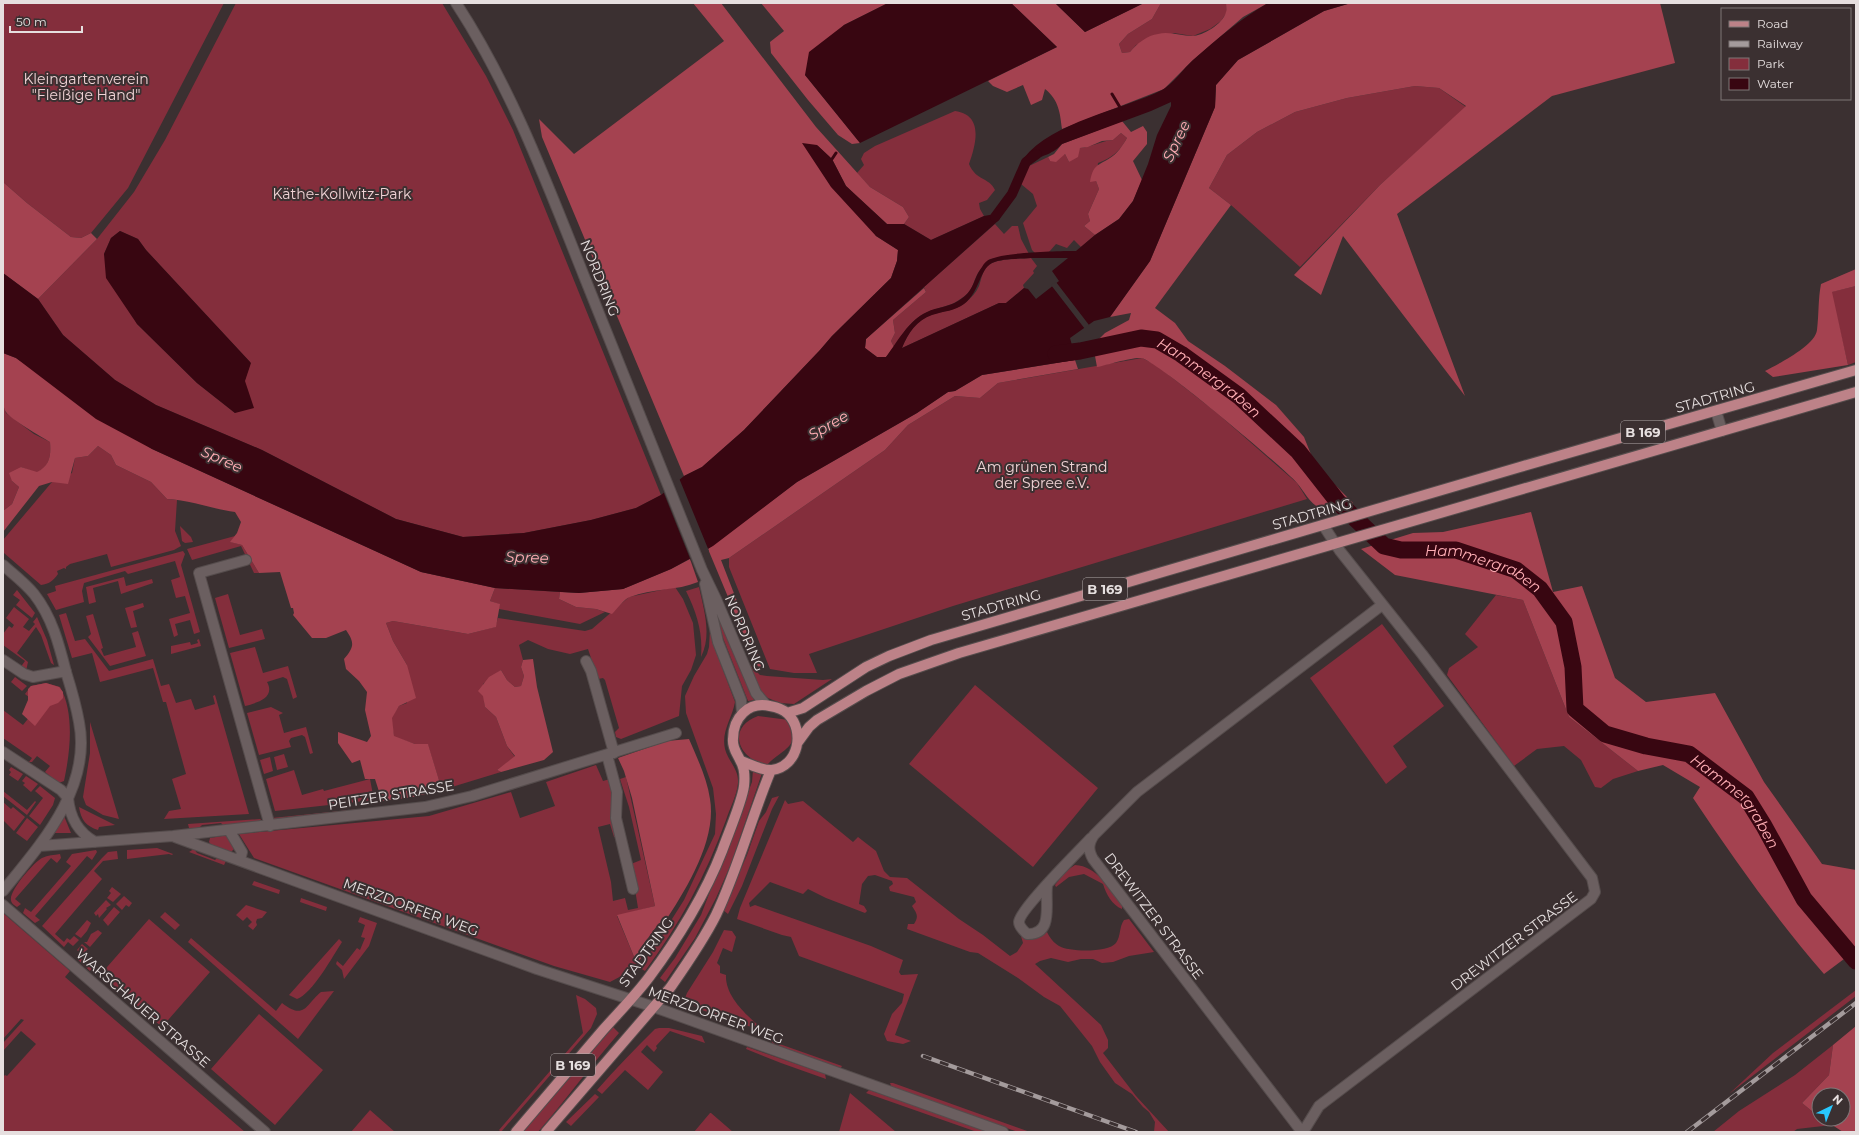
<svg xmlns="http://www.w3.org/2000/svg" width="1859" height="1135" font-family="Montserrat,sans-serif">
  <rect width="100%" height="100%" fill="#3b3031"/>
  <path fill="#842e3c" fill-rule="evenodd" d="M3 3H224L128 188 91 233 81 238 71 237 27 203 3 182Z
    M236 3H442L486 76 513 130 661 495 636 508 591 520 524 533 463 537 396 519 262 450 156 405 115 380 63 335 38 299 97 239 134 192 165 140ZM120 231 138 239 146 250 250 362 235 413 197 383 137 324 104 254 111 238Z
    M1161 3H1226L1227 12 1221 21 1210 29 1193 36 1174 33 1136 45 1130 52 1122 53 1119 44 1128 34 1152 19Z
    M1415 86 1439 88 1466 107 1380 185 1300 267 1231 205 1209 188 1227 155 1257 132 1295 112 1347 98Z
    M955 111C984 115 976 144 969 164 976 181 989 177 995 190L987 200 979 203 980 209 984 216 931 240 904 224 909 217 903 207 870 187 857 173 864 165 861 159 864 153 875 146Z
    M1121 133 1127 138C1120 151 1112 158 1098 163L1096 181 1099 189 1088 214 1090 221 1084 226 1095 235 1081 247 1074 240 1067 248 1056 244 1049 252 1035 253 1032 250 1023 223 1037 206 1033 194 1021 184 1027 167 1048 157 1050 161 1065 154 1069 162 1080 148C1092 147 1101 141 1113 140Z
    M995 224 1004 234 1012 226H1018L1021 239 1029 254 990 259C986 263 981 268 978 273 971 286 974 291 959 300 951 306 940 307 930 311 913 317 903 333 894 347L891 341 895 333 893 320 926 292 924 287Z
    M1031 258 1037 266 1033 271 1034 273 1023 285 1024 288 1006 303H999L902 348C908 333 917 319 934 314 945 311 956 310 965 303 971 298 976 293 979 286 982 278 982 268 992 263 1003 258 1020 259 1031 258Z
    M1856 286V362L1848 365 1831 292Z
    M1142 358 1156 365 1217 413 1297 483 1307 499 953 606 809 654 817 673H794L770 669 729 567V558L885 450 908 425 955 396 980 398 998 383Z
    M3 402 6 413 34 434 50 442C51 456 50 465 37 473L21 467 12 481 19 487 12 504 3 511Z
    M98 446 111 455 116 465 151 482 167 499 177 500 175 531 181 546 174 550 111 567 107 554 70 564 66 567V569L64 568 57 571 58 574C53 581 49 584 41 585L4 553 3 540 52 482 72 473 75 458 88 456Z
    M180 526 191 537 193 542 185 543 182 541Z
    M235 536 231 542 242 545 259 573H254L241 546 192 560 187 549Z
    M183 551 185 554 181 565 200 632 194 634 190 620 175 624 178 635 174 637 169 619 190 613 185 596 176 598 171 580 180 577 175 561 128 574 125 571 84 583 82 591 84 602 56 610 47 594 56 591 55 586Z
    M124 577 126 586 152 579 153 583 121 594 118 581 93 588 96 602 89 604 86 587Z
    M675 587 683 599 693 623 696 655 691 670 682 686 679 716 621 739 616 737 615 732 619 728 605 680 603 678 598 679 588 649 570 654 548 649 528 640 519 645 523 660 521 667 524 676 521 686 515 687 507 680 501 670 483 684 485 707 496 717 507 746 515 757 497 770 501 772 442 790 428 745 415 744 394 737 391 718 399 706 407 703V665L393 641 386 623 393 621 468 634 495 627 498 618 585 631 592 629 629 597Z
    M699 587C704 610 712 635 701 657 703 633 697 613 686 591Z
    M495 588 560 592 559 599 576 607 596 609 605 612 580 624 499 609V604L490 601Z
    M17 590 35 613 32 618 16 605 20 600 13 595Z
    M228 594 240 635 262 629 265 639 229 648 215 598Z
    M1496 595 1523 600 1569 717 1638 771 1613 779 1601 788 1595 787 1581 760 1564 746 1537 749 1514 766 1447 675 1449 668 1478 647 1465 634Z
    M143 603 144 607 133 611 137 627 131 628 125 608Z
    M14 607 29 619 23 627 29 631 35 624 33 622 37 617 47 640 54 665 51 663 41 635 36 627 17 653 28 662 26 671 20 668 25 661 3 645V634L9 626 12 628 14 625 6 618Z
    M719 612 754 700 748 701 723 638 716 614Z
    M66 613 75 641 85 639 109 671 153 659 161 686 169 684 176 703 191 699 195 710 215 704 213 696 215 695 249 814 164 819 169 811 181 809 172 779 186 774 166 702H163L153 668 100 682 92 653 72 658 59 615Z
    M93 614 103 648 101 649 104 656 136 647 132 633 138 631 146 656 110 666 88 637 91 634 86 616Z
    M1382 624 1444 706 1393 746 1407 767 1386 784 1310 678Z
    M710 628 714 646 735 702C732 719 721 731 725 749 728 761 739 769 738 783 737 795 730 808 726 820 706 875 680 924 645 971L640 968 641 966 655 946 684 900 715 834 716 814 713 788 686 713 685 696 694 676 707 654 709 647Z
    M199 639 201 646 171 654V646L190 642 191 645 198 643 197 640Z
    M255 647 263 673 288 666 297 697 293 699 287 679 283 677 267 682C276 698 256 703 245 706L230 653Z
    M747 662 760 675 767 676 823 680 832 679 794 704 780 703 768 698 759 691Z
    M15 677 27 686 22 691 11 682Z
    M46 683 60 687C75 713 70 753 64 781 58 784 54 781 49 779L50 776 45 772 50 766 37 756 32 762H29L32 758 3 738V710L23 725 39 705 25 694 31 686Z
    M975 685 1098 788 1033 867 909 764Z
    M271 707 283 713 279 715 284 733 306 727 313 753 310 754 305 737 302 735 291 738 289 741 291 747 259 755 247 713Z
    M758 716 789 720C803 747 781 749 767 765 738 759 726 728 758 716Z
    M90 722 119 819 103 815 86 805 83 797 90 753Z
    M284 754 288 767 277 770 274 757Z
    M270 757 273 771 264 774 260 760Z
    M596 765 603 781 610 779 612 786 617 837H614L610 824 598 827 611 882 613 901 625 898 628 910 638 908 631 864 641 860 629 807 620 779 626 777 655 906 617 916 637 964 629 972 610 982 554 966 254 858 239 834 429 816 511 792 520 818 555 806 546 782Z
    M11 767 23 774 18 781 9 775 11 772 9 770Z
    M294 770 302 795 323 789 324 791 370 779 374 800 275 811 266 779Z
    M753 770 762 773 731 864 716 898 695 938 665 982 660 978 675 958 701 915 752 782Z
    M26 776 38 784 31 792 23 785 25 783 22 781Z
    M40 786 55 798 53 805 40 825 29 816 43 798 35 791Z
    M3 791 27 810 35 801 36 802 27 815 3 796Z
    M779 796 772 809 742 886 728 914 723 910 747 855 759 821 766 812 772 798Z
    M785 800 788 804 803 801 853 842 858 837 876 851 884 871 890 877 907 878 959 919 983 935 1010 956 1017 952 1023 943 1021 936 1030 938 1047 932C1050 938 1053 942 1059 946 1069 952 1108 953 1116 943 1121 936 1119 927 1124 920L1129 919 1154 952 1129 956 1113 962 1102 963 1093 959H1081L1068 962 1051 958 1040 961 1035 964 1101 1025 1108 1040V1048L1103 1053 1136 1096 1169 1132H1154L1155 1122 1149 1112 1143 1107 1132 1094 1115 1083 1100 1062 1092 1046 1060 1006 1044 997 1018 978 978 953 970 952 907 929 908 924H914C919 916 917 914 912 906L916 902 914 897 890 891 889 887 893 884 892 881 875 875 868 876 862 884 859 904 864 906 867 911 865 913 826 898 808 889 803 894 770 882 749 903 750 907 755 905 871 946 903 960 899 972 901 975 918 974 895 1035 911 1041 903 1044 887 1041 884 1034 892 1014 902 1003 904 994 799 956 791 937 782 935 737 919 740 908Z
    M3 802 11 809 13 807 25 817 14 831 3 820Z
    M79 807 115 825 99 827 98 830C86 826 81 820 79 807Z
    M370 808 371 810 276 821 272 818Z
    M64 816 71 833H53Z
    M27 818 38 827 27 841 16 833Z
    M261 819 258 823 224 826 221 823 202 825 199 828H189L188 824Z
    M228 835 235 848 231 852 212 846 209 842 210 838Z
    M157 848 173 854 172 855 169 854 127 859V850Z
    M194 849 197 853 215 860 218 857 226 861 224 865 189 852Z
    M96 850 97 852 92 860 87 856 35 916 40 920 35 923 23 913 25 908 31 912 71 866 66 862 72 854Z
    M117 851 118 859 103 861 94 871 102 879 55 934 64 942 67 938 70 940 74 936 79 940 73 946 68 942 64 947 42 926 102 858 108 852Z
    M60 854 61 858 57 863 51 858 15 899 21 904 17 907C14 905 11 903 11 900 9 891 34 862 42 858 48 855 54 855 60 854Z
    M1075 865C1097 866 1110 889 1122 905V909C1112 905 1106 894 1103 884L1084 874 1069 877 1056 887 1055 885 1066 871Z
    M254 881 280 890 279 894 252 885Z
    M112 887 121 894 113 902 107 898 111 893 109 891Z
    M124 896 132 903 129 907 126 905 122 910 116 904Z
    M301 898 327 907 326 911 300 902Z
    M106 900 111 905 106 908 107 909 99 918 98 914 96 916 94 913Z
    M246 905 267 912 262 918 257 919 256 922 257 925 253 930 248 926 252 922 247 917 243 921 236 915Z
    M114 907 120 912 108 926 103 920Z
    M165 912 180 925 175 930 160 917Z
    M3 913 70 971 65 977 245 1132H3V1077L5 1075 7 1076 36 1044 21 1031 3 1051V1043L24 1020 21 1019 3 1039Z
    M360 917 377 923 369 946 344 979 342 970 336 964 337 961 343 966 357 948 360 950 365 938 361 937 365 925 358 922Z
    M149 919 210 972 162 1027 101 974Z
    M87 920 91 923 87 931 81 938 75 934Z
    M98 930 102 933 90 947 84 942H87L91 934Z
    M724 930 732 931 736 937 732 952 723 948 717 963 720 966V973L726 975C725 995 744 1013 758 1025L757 1029 699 1009 685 998 687 993 713 952Z
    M191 938 276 1011 282 1003C305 1021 306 1004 321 992L334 991 298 1039 188 942Z
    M339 939 342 942C333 956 312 994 297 999L289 995Z
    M82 944 88 949 83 954 86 956 84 959 93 967 90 971 77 959 81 954 77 950Z
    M1856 990V996L1729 1094 1773 1053Z
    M576 995 585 999 596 1008 597 1014 591 1028 501 1132 499 1130 583 1033Z
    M259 1014 323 1070 275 1125 211 1069Z
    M613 1027 619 1033C591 1065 566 1100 538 1132H523Z
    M659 1028H669L702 1036 705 1043 670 1031 656 1046 657 1048 654 1052 647 1045 641 1052 663 1072 648 1090 625 1070 602 1094 597 1090C615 1069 635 1049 655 1029Z
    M771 1041 842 1066 840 1069 773 1044Z
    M1833 1045 1829 1075 1802 1103 1819 1117V1119H1823L1832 1125 1797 1129 1793 1132H1713L1739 1111 1795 1075Z
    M747 1047 825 1074 826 1079 781 1063 746 1049Z
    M890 1083H893L1030 1132H1018L892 1088Z
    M869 1090 989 1132H977L866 1093Z
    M850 1093 896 1132H839Z
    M595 1094 599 1097 571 1126 566 1122Z
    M370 1110 395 1132H351Z
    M710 1113H711L733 1132H694Z"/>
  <path fill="#a44250" d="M693 3H721L816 127 870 187 903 207 909 217 904 224H887L846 186 832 159 817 145 876 236 898 250 897 261 891 278 832 336 820 350 744 430 702 467 684 476 542 137 539 119 574 154 724 41Z
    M761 3H888L844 25 805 75 860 143 852 144 838 135 808 100 771 53 770 42 784 31Z
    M1011 3H1055L1085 32 1144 3H1161L1152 19 1128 34 1119 44 1122 53 1130 52C1136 44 1148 35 1158 34 1169 31 1181 36 1192 36 1203 36 1223 24 1226 12 1227 10 1226 6 1226 3H1268L1243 17 1192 61 1164 89 1062 129C1060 113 1059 100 1045 89L1042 100 1031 105 1023 85 1007 92 993 86 988 81 1057 47Z
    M1351 3H1660L1675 63 1552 96 1397 214 1465 396 1343 236 1321 295 1294 275 1380 185 1466 106 1439 88 1415 86 1347 98 1295 112 1257 132 1227 155 1209 188 1231 205 1155 308 1175 323 1188 341 1225 366 1276 405 1304 437 1312 457 1331 481 1353 503C1345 506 1328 514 1321 509 1308 502 1305 492 1297 483 1283 467 1155 359 1141 358 1132 357 1107 365 1097 367L1093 345 1105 333 1129 320 1131 313 1110 317 1150 261 1215 107 1216 85 1238 60 1324 11Z
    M1122 121 1131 132 1143 126 1147 132V144L1133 161 1142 180 1133 201 1119 219 1095 235 1084 226 1090 221 1088 214 1099 189 1096 181 1090 182C1093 165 1097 166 1110 158 1117 154 1123 145 1127 138L1121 133 1113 140 1102 141 1088 147 1080 148 1078 157 1069 162 1065 154 1056 162 1050 161 1048 157 1054 154 1062 144Z
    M3 182 27 203 71 237 81 238 91 233 97 239 38 299 3 273Z
    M1856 269V286L1832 292 1848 365 1773 377 1765 371C1778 364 1815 346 1817 330 1819 314 1818 299 1821 284Z
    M924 288 926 292 893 320 895 333 891 341 894 347 886 357H877L865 348 866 339Z
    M3 353 16 358 152 449 421 572 495 588 490 601 500 604 496 627 468 634 393 621 386 623 393 641 407 665 416 698 399 706 392 718 394 736 415 744H428L442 790 413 797 382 801 375 779H365L360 760 352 763 338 743V732L367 742 371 736 365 710 367 692 359 681 346 669 344 659C354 647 355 643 346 630L326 638H312L293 615 294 613 293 608H291L280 572 259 573 242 545 230 542 237 533 241 522 235 512C213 509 189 500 167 499L151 482 116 465 111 455 98 446 88 456 75 458 68 484 52 482 39 486 3 532V511L12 504 19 487 12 481 9 473 21 467 37 472C50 465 51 456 50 442 42 437 10 419 6 412 0 404 3 365 3 353Z
    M1075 360 1078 369 998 383 980 398 955 396 908 425 885 450 729 558 721 560 763 668H760L756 664 708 549 797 482 917 413 948 392 955 391 982 375Z
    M1531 512 1553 592 1582 586 1615 678 1646 702 1715 693 1764 782 1822 864 1856 870V950L1824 974C1776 919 1734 859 1693 798L1700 787 1663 765 1638 771 1569 717 1523 600 1395 575 1361 549 1413 533 1443 532Z
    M690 559 698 582C677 591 652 588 630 597 624 599 617 609 612 614L596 609 576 607 559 599 560 592 579 593 623 589 671 569Z
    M533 659 537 687 553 752 544 760 501 772 497 770 515 756 507 746 496 717 485 707 483 696 478 691 489 677 501 670 507 680 515 687 521 686 524 676 521 667 523 660Z
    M46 683 59 687 63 692V698L58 703 50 706 35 726 22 714 28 700V689L31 686Z
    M689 739C697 758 707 778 710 799 717 840 686 890 664 923H659L640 949 641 958 637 964 617 915 655 906 632 798 624 771 618 758 667 741Z
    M1856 1026V1132H1843L1823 1119H1843V1095H1819V1117L1802 1103 1829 1075 1833 1045Z"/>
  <path fill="#380611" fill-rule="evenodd" d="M888 3H1011L1057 47 860 143 805 75 809 52 844 25Z
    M1055 3H1144L1085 32Z
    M1268 3H1351L1324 11 1238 60 1216 85 1215 107 1150 261 1110 317 1094 321 1070 338 1073 349 1079 348 1080 355 1075 356V360L982 375 955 391 948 392 917 413 797 482 713 546 671 569 623 589 579 593 495 588 421 572 152 449 96 419 16 358 3 353V273L38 299 63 335 115 380 156 405 262 450 396 519 463 537 524 533 591 520 636 508 661 495 684 476 702 467 744 430 820 350 832 336 891 278 897 261 898 250 876 236 831 187 802 143 817 145 832 159 846 186 887 224H904L931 240 984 216 995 214 1002 205 1005 207 999 220 866 339 865 348 877 357H886C898 341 908 321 927 312 937 307 949 307 958 301 976 290 972 280 982 267 984 263 987 260 991 259 1008 252 1057 251 1076 251L1095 235 1119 219 1133 201 1148 164 1157 135 1171 106V102L1151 111 1062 144C1051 156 1041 155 1028 163L1024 158C1052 122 1122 110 1162 90 1172 85 1184 68 1193 60 1217 39 1240 19 1268 3ZM1031 258H1068L1052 271 1059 281 1036 299 1028 289 1024 288 1006 303H999L902 348C908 333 917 320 932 315 944 311 955 311 964 304 980 292 979 270 992 263 1002 258 1020 259 1031 258Z
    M120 231 138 239 146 250 251 363 245 381 254 408 235 413 197 383 137 324 106 278 104 254 111 238Z"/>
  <path fill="#3b3031" d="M1056 282 1089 325 1085 329 1051 285Z
    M679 478 709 551 691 561 663 491Z"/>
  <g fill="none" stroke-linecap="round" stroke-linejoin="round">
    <path stroke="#380611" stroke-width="3" d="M1112 94 1121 109
      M832 159 836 153"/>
    <path stroke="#380611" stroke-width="10" d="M995 217 1012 194 1026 162 1037 154"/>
    <path stroke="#380611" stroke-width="17" id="s1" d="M1056 354 1080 351 1141 338 1157 340 1181 354 1239 396 1298 451 1338 502 1384 546 1401 550H1456L1516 570 1540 589 1564 622 1573 667 1575 709 1605 734 1646 746 1689 754 1746 797 1764 826 1804 899 1856 961"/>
    <defs>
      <path id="minor" d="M1716 411 1722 431
        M246 560 199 573 270 826
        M3 565C13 574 25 583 34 594 52 617 59 644 66 672 71 688 76 705 79 722 92 788 41 844 3 891
        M3 660 24 674 33 677 66 671
        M586 661 591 671 614 753
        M3 752 61 790 68 798C70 818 78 832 95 842
        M607 755 617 792 616 818 633 889
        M229 830 242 852 240 860
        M175 837 537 969 654 1007
        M39 846 173 836 425 807 472 796 676 733
        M1047 886C1045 904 1054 935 1027 934 1024 931 1019 927 1019 922 1019 910 1080 850 1091 838
        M3 905 265 1132
        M1302 1132 1093 859C1088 850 1088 844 1094 835L1137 792 1382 605
        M1303 1132 1319 1106 1591 899 1595 892 1592 878 1422 654 1340 551 1323 525"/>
      <path id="tertiary" d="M654 1007 1003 1132"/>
      <path id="secondary" d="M456 3C511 87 547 183 584 276 623 374 662 472 702 570L716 599 756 693 766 705
        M705 584 718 642 741 700 742 713"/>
      <path id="primary" d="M787 713 803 708 866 667 889 656 931 640 1520 467 1856 370
        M798 742 809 727 817 720 866 691 899 674 959 653 1856 392
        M516 1132C545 1098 574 1064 603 1030 619 1012 636 995 650 976 677 940 706 893 722 851 728 834 742 802 744 786 745 777 745 768 740 760 737 753 732 748 733 739 733 718 748 701 770 706 776 707 783 709 788 714 805 731 799 766 772 770 762 771 750 764 741 761
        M546 1132 670 988C686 965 703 941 716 915 738 869 751 818 771 770"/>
    </defs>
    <use href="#minor" stroke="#554c4c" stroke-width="12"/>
    <use href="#tertiary" stroke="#554c4c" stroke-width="12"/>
    <use href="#secondary" stroke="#554c4c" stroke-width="12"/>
    <use href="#primary" stroke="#554c4c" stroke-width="12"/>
    <use href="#minor" stroke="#6b5f60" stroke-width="10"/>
    <use href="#tertiary" stroke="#6b5f60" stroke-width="10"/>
    <use href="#secondary" stroke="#6b5f60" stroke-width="10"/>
    <use href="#primary" stroke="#bd8288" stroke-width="10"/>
    <defs>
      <path id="rail" d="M923 1056 1136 1132
        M1687 1132 1856 1003"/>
    </defs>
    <use href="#rail" stroke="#a49b9c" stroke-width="4.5"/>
    <use href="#rail" stroke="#3b3031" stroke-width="3" stroke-dasharray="9" stroke-linecap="butt"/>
  </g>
  <g text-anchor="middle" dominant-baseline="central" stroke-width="4" stroke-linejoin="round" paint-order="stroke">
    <g fill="#3b3031" stroke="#b3aaab" stroke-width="1">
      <rect x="1621" y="421" width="44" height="22" rx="3"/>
      <rect x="1083" y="578" width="44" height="22" rx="3"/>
      <rect x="551" y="1054" width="44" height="22" rx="3"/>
    </g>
    <g font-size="13" font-weight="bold" fill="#e6dfdf">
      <text x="1643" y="432">B 169</text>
      <text x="1105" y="589">B 169</text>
      <text x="573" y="1065">B 169</text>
    </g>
    <g font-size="14" fill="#f1d4d6" stroke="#3b3031">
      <text x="86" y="79">Kleingartenverein<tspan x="86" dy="16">"Fleißige Hand"</tspan></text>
      <text x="342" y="194">Käthe-Kollwitz-Park</text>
      <text x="1042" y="467">Am grünen Strand<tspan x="1042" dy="16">der Spree e.V.</tspan></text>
    </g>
    <g font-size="14" fill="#e6dfdf" stroke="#3b3031">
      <text transform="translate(600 278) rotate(68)">NORDRING</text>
      <text transform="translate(1715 397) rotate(-16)">STADTRING</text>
      <text transform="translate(1312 514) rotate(-16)">STADTRING</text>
      <text transform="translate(1001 605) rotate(-16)">STADTRING</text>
      <text transform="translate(745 633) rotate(67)">NORDRING</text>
      <text transform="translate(391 795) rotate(-9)">PEITZER STRASSE</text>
      <text transform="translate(411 907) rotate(20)">MERZDORFER WEG</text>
      <text transform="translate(1154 916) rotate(53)">DREWITZER STRASSE</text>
      <text transform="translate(1514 941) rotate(-37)">DREWITZER STRASSE</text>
      <text transform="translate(646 952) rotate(-54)">STADTRING</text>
      <text transform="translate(143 1008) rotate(41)">WARSCHAUER STRASSE</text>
      <text transform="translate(716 1015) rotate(20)">MERZDORFER WEG</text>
    </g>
    <g font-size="15" font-style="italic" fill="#feadb4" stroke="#3b3031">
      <text transform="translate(1176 141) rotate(-64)">Spree</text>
      <text stroke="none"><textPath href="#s1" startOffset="167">Hammergraben</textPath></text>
      <text transform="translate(828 425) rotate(-30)">Spree</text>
      <text transform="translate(222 459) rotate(24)">Spree</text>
      <text transform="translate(527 557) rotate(2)">Spree</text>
      <text stroke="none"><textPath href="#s1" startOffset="515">Hammergraben</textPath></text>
      <text stroke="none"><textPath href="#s1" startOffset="899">Hammergraben</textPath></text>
    </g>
  </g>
  <rect width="1859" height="1135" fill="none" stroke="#e6dfdf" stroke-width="8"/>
  <rect x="1721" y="8" width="130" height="92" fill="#3b3031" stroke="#7f7677"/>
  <rect x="1729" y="21" width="20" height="6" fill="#bd8288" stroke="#7f7677"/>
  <text x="1757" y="28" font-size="12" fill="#e6dfdf">Road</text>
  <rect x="1729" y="41" width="20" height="6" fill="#a49b9c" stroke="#7f7677"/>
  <text x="1757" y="48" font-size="12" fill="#e6dfdf">Railway</text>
  <rect x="1729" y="58" width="20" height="12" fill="#842e3c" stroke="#7f7677"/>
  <text x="1757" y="68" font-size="12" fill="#e6dfdf">Park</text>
  <rect x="1729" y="78" width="20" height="12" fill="#380611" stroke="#7f7677"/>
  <text x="1757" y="88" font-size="12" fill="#e6dfdf">Water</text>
  <g transform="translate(1831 1107) rotate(43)"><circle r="19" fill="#3b3031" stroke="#7f7677"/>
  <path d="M0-3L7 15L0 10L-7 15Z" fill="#28c8ff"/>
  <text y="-6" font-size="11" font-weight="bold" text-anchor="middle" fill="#e6dfdf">N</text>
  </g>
  <path d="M10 26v6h72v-6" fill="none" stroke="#e6dfdf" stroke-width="2"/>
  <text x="16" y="26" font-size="12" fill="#e6dfdf" stroke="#3b3031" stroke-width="3" paint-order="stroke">50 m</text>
</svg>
